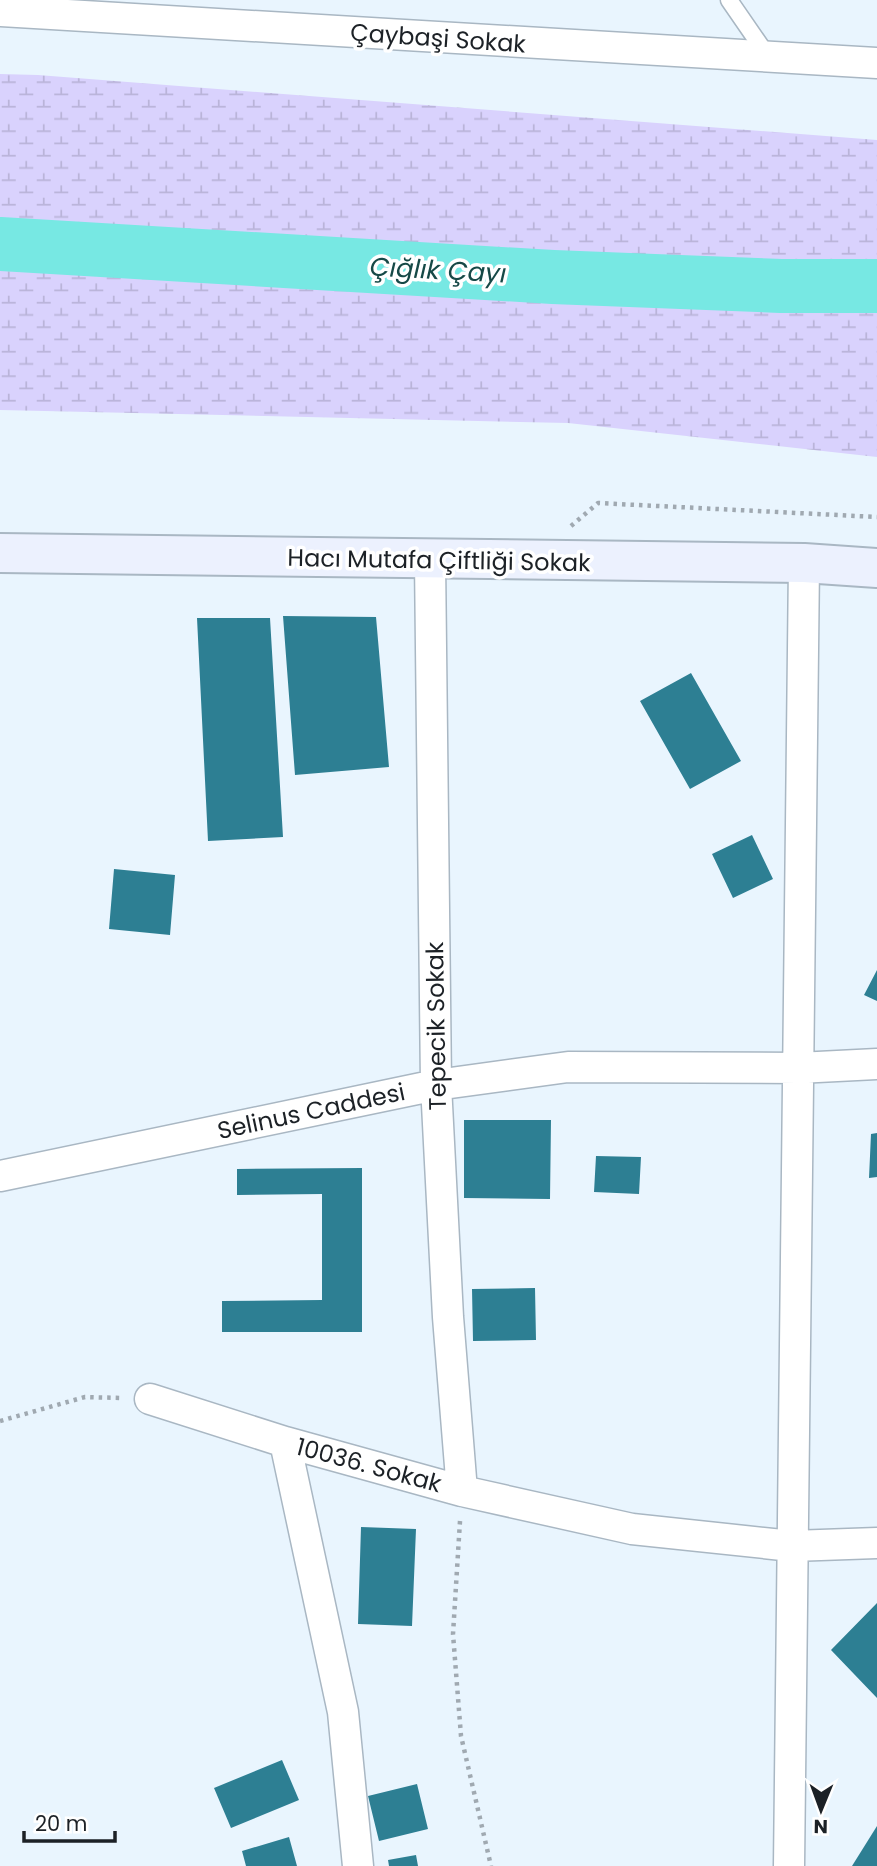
<svg xmlns="http://www.w3.org/2000/svg" width="877" height="1866" font-family="Poppins,sans-serif">
  <defs>
    <pattern id="wetland-marsh" width="20" height="14" patternUnits="userSpaceOnUse" patternTransform="scale(1.75)"><rect width="20" height="14" fill="#d9d2fd"/><path d="M1 5h8M5 5V1M11 12h8M15 12V8" fill="none" stroke="#bab4d9"/></pattern>
  </defs>
  <rect width="100%" height="100%" fill="#e9f5fe"/>
  <path fill="url(#wetland-marsh)" d="M0 74 38 75 877 140V457L568 423 0 410Z"/>
  <g fill="none" stroke-linecap="round" stroke-linejoin="round">
    <path stroke="#77e8e3" stroke-width="54" d="M0 244 553 277 781 286H877"/>
  </g>
  <path fill="#2d7f93" d="M283 616 376 617 389 767 295 775Z
    M197 618H270L283 837 208 841Z
    M691 673 741 761 690 789 640 701Z
    M752 835 773 879 733 898 712 854Z
    M114 869 175 875 170 935 109 929Z
    M877 970V1001L864 995Z
    M464 1120H551L550 1199 464 1198Z
    M877 1133V1177L869 1178 871 1134Z
    M596 1156 641 1157 639 1194 594 1192Z
    M362 1168V1332H222V1301L322 1300V1194L237 1195V1169Z
    M535 1288 536 1340 473 1341 472 1289Z
    M361 1527 416 1529 412 1626 358 1624Z
    M877 1603V1698L831 1650Z
    M282 1760 299 1800 231 1828 214 1788Z
    M417 1784 428 1829 379 1841 368 1796Z
    M877 1826V1866H852Z
    M289 1837 297 1866H246L242 1851Z
    M416 1855 418 1866H389L388 1860Z"/>
  <g fill="none" stroke-linecap="round" stroke-linejoin="round">
    <defs>
      <path id="lane" d="M729 0 769 58"/>
      <path id="street" d="M0 11 877 63
        M430 560 436 1085 448 1317 462 1491
        M0 1176 436 1085 568 1067 798 1068 877 1064
        M150 1399 285 1442
        M358 1866 343 1712 285 1442 462 1491 632 1529 792 1546 877 1543
        M789 1866 804 563"/>
      <path id="secondary" d="M0 553 804 563 877 568"/>
    </defs>
    <use href="#lane" stroke="#a9b7c3" stroke-width="19"/>
    <use href="#street" stroke="#a9b7c3" stroke-width="33"/>
    <use href="#secondary" stroke="#a9b7c3" stroke-width="42"/>
    <path stroke="#a0a9b1" stroke-width="4.5" stroke-dasharray="3.5 5" stroke-linecap="butt" d="M571 526 598 503 877 517
      M0 1421 85 1397 121 1398
      M460 1521 453 1634 461 1736 491 1866"/>
    <use href="#lane" stroke="#fff" stroke-width="16"/>
    <use href="#street" stroke="#fff" stroke-width="30"/>
    <use href="#secondary" stroke="#ecf1fe" stroke-width="38"/>
  </g>
  <g text-anchor="middle" dominant-baseline="central" stroke-width="7" stroke-linejoin="round" paint-order="stroke">
    <g font-size="24" fill="#1c2126" stroke="#fff">
      <text transform="translate(438 38) rotate(4)">Çaybaşi Sokak</text>
      <text transform="translate(439 560) rotate(1)">Hacı Mutafa Çiftliği Sokak</text>
      <text transform="translate(436 1026) rotate(-91)">Tepecik Sokak</text>
      <text transform="translate(311 1111) rotate(-12)">Selinus Caddesi</text>
      <text transform="translate(369 1465) rotate(15)">10036. Sokak</text>
    </g>
    <g font-size="26" font-style="italic" fill="#164947" stroke="#fff">
      <text transform="translate(438 270) rotate(3)">Çığlık Çayı</text>
    </g>
  </g>
  <g transform="translate(821 1810) rotate(181)" stroke="#ffffff" stroke-width="5" paint-order="stroke">
  <path d="M0-5L12 26L0 18L-12 26Z" fill="#1c2126"/>
  <text y="-10" font-size="19" font-weight="bold" text-anchor="middle" fill="#1c2126">N</text>
  </g>
  <path d="M24 1831v10h91v-10" fill="none" stroke="#1c2126" stroke-width="3.5"/>
  <text x="35" y="1831" font-size="21" fill="#1c2126" stroke="#ffffff" stroke-width="5" paint-order="stroke">20 m</text>
</svg>
